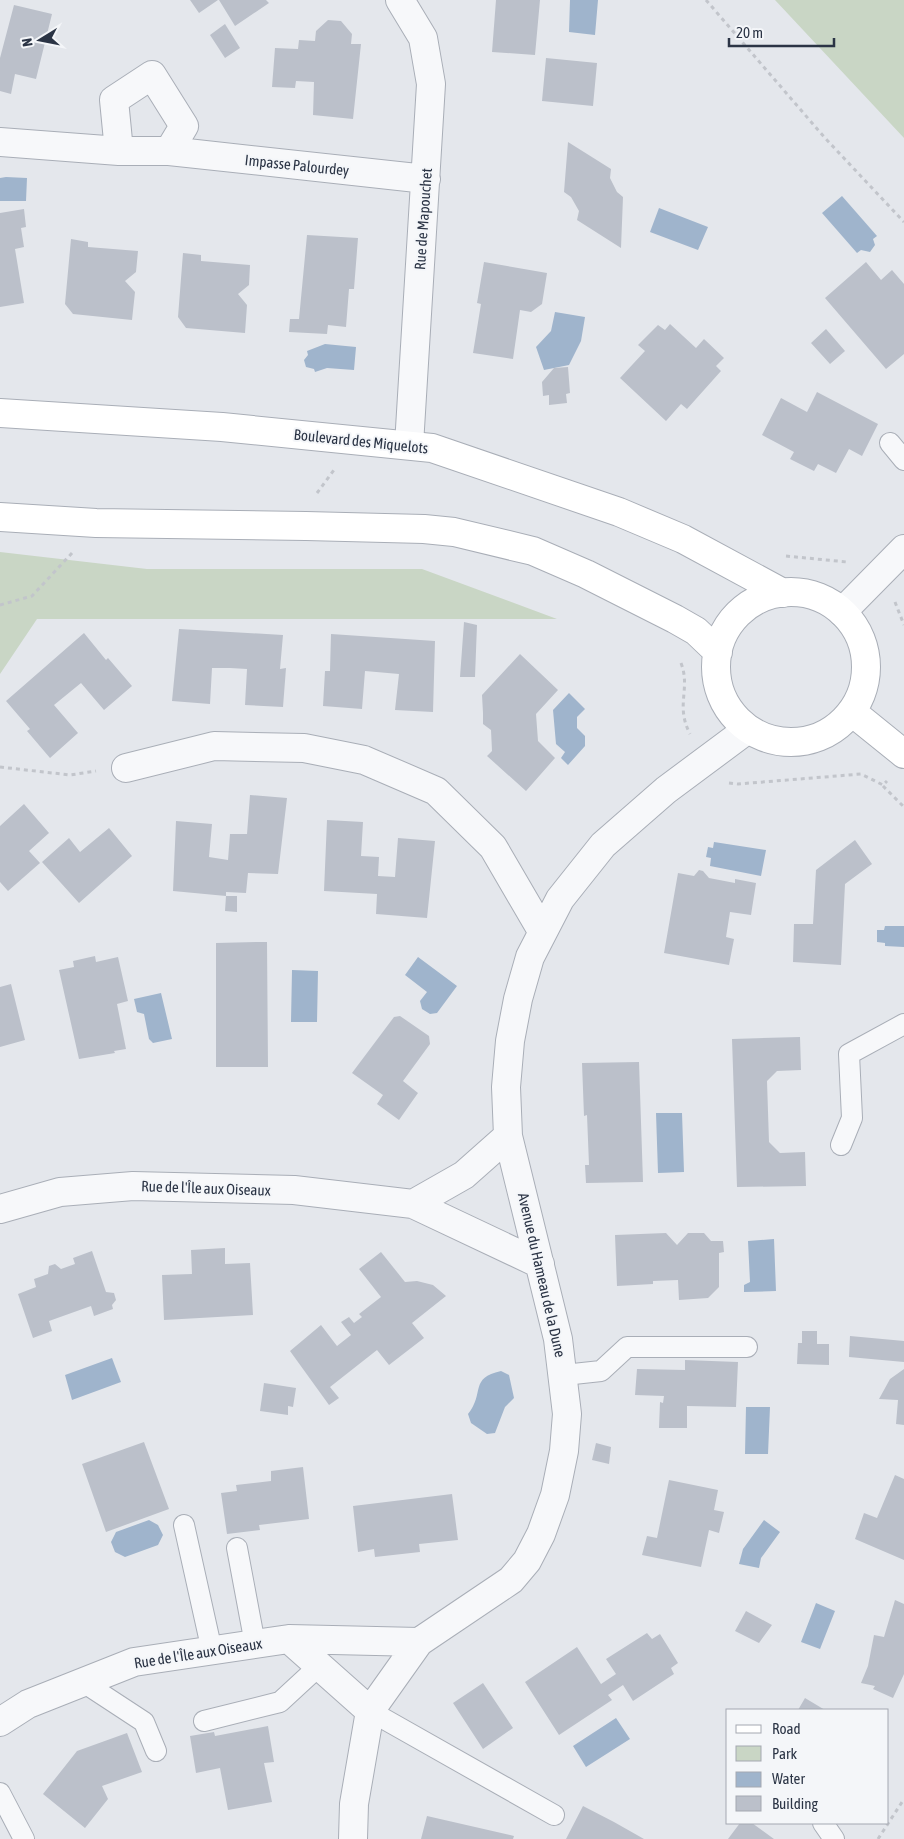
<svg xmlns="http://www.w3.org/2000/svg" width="904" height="1839" font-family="'Asap Condensed',sans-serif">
  <rect width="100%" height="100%" fill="#e4e7ec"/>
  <path fill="#c9d6c5" d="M775 0H904V138Z
    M0 552 147 569H422L557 619H37L0 674Z"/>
  <path fill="#9fb4cc" d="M570 0H598L595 35 569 32Z
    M6 177 27 178 26 201H0V178Z
    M842 196 877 236 873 239 875 245 870 252 861 250 857 253 822 213Z
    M659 208 708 227 698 250 650 232Z
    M555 312 585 317 581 341 569 365 544 370 536 347 551 331Z
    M325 344 356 347 354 370 327 368 315 372 314 369 306 367 304 360 308 355 307 351Z
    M569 693 585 709 577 717V728L585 736V746L568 765 561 758 565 752 556 744 553 710Z
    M714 842 766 850 761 876 710 866 711 858 706 857 708 847 713 848Z
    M885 926H904V947L885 946V943L877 942V930H884Z
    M418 957 457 986 437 1013 430 1014 422 1009 420 1001 427 992 405 975Z
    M292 970 318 971 317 1022H291Z
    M161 993 172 1039 153 1043 149 1039 144 1014 137 1012 134 999Z
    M656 1113H682L684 1172 658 1173Z
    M774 1239 776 1291 744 1292V1285L750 1282 748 1241Z
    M112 1358 121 1382 72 1400 65 1375Z
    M501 1371 509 1375 514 1398 505 1407 495 1433 487 1434 471 1423 468 1414C485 1393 469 1378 501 1371Z
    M746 1407H770L768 1454H745Z
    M149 1520 158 1525 163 1535 158 1545 125 1557 115 1552 111 1542 116 1532Z
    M764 1520 780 1532 761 1558 759 1568 739 1564 743 1549Z
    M816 1603 835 1611 820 1649 801 1642Z
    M616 1718 630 1739 586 1767 573 1746Z"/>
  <path fill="#bbc0ca" d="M190 0H218L199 13Z
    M219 0H266L269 3 235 26Z
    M496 0H540L535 55 492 52Z
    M14 5 52 14 36 79 15 74 11 94 0 91V58Z
    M328 20 341 21 352 34 351 44H361L353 119 313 115 314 82 296 81 295 88 272 87 275 48 298 49 299 40 315 41 316 31Z
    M225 24 240 48 225 58 210 35Z
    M546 58 597 63 593 106 542 101Z
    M568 142 611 169 610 178 617 192 623 197 621 248 577 220 579 211 571 197 564 192Z
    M24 209 26 227 21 228 24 247 15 249 24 303 0 307V213Z
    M307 235 358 238 354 289H349L346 327 328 325 327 334 289 332 290 319H299Z
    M71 239 88 242V247L138 251 136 272 125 281 135 292 132 320 73 314 65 304Z
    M183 253 201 255V261L250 265 249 285 238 294 247 305 245 333 186 328 178 317Z
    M484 262 547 273 542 304 531 312 520 310 513 359 473 353 481 304 477 303Z
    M866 262 881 280 892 270 904 284V354L886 369 825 298Z
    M670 324 696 348 704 339 724 358 716 366 721 371 687 409 681 404 666 421 620 378 645 351 638 345 658 325 665 330Z
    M826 329 845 351 830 364 811 343Z
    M568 367 570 393 566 394 567 403 549 405V395L543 396 542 382 554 368Z
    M817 392 878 424 862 456 849 449 836 473 818 464 814 471 790 459 794 452 762 435 781 398 807 412Z
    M464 622 477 625 475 677H460Z
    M179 629 283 635 280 669 286 668 283 707 245 705 247 669 230 668H212L210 704 172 701Z
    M84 633 106 660 108 658 132 686 104 710 81 683 54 705 78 733 50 758 27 731 30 729 6 701Z
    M331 634 435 641 433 712 395 710 399 674 365 671 362 709 323 706 325 671H330Z
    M520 654 558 690 536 714 538 741 555 758 526 791 487 756 492 751 491 730 483 724V713L482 695Z
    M250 795 287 798 278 874 248 873 246 893 226 892V896L173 891 176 821 212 824 209 857 228 860 230 834H247Z
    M24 804 49 833 29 851 40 863 8 891 0 882V826Z
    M327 820 363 822 361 856 379 857 378 876 395 877 398 838 435 841 427 918 376 914 377 894 324 891Z
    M109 828 132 856 79 903 42 862 69 838 80 852Z
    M855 840 872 864 845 884 841 965 793 962 794 924H813L816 870Z
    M699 870 703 871 709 878 735 883V879L756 883 751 915 730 912 726 937 734 939 729 965 664 953 678 873 694 876Z
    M226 896H237V912L225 911Z
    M258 942H267L268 1067H216V943Z
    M95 956 96 962 118 957 128 1001 117 1004 126 1049 114 1051 115 1053 79 1059 59 970 74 967 73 961Z
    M11 984 25 1040 0 1047V987Z
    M400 1016 429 1036 430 1044 403 1081 418 1093 399 1120 377 1104 383 1095 352 1073 394 1017Z
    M800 1037 801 1070 777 1071 767 1081 769 1142 780 1153 805 1152 806 1186 737 1187 732 1039Z
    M639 1062 643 1182 586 1183 585 1165H589L587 1115 584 1116 582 1063Z
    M666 1233 677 1245 688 1233H704L711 1241H723L724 1252 719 1253V1287L708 1298 679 1300 678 1280 653 1281V1284L617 1286 615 1235Z
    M225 1248V1264L250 1263 253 1315 164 1320 162 1275 192 1274 191 1250Z
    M92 1251 106 1292 114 1293 116 1300 112 1305 113 1309 94 1316 91 1306 49 1321 52 1331 33 1338 18 1294 36 1287 34 1279 48 1274 49 1266 55 1264 61 1269 75 1264 73 1258Z
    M381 1252 405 1282 417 1281 433 1285 446 1296 412 1323 424 1338 389 1365 377 1350 330 1387 339 1398 329 1405 290 1351 321 1325 337 1346 351 1335 341 1322 349 1317 354 1323 362 1317 359 1314 381 1297 359 1269Z
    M802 1331H817V1344H829V1365L797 1364 798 1343H802Z
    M850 1336 904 1341V1362L849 1357Z
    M685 1360 738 1362 736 1407 687 1406V1428H659L660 1402 663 1403 664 1396 635 1395 637 1369 685 1370Z
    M904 1369V1425L896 1424 898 1400 879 1399 890 1379Z
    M264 1383 296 1388 293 1407 288 1406V1415L260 1411Z
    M144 1442 169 1509 106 1532 82 1464Z
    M596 1443 611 1447 609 1464 592 1460Z
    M303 1467 309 1519 259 1525 260 1530 227 1534 221 1493 237 1491 236 1485 271 1481V1471Z
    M895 1475 904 1479V1560L855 1539 864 1513 877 1518Z
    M669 1480 718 1490 714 1510 724 1512 719 1533 709 1530 701 1567 642 1555 647 1536 657 1538Z
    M452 1494 458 1540 419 1544 420 1552 375 1557 374 1549 358 1552 353 1506Z
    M895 1600 904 1604V1674L893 1698 873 1689 875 1686 861 1683 868 1666 874 1635 884 1637Z
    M746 1611 772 1625 759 1643 735 1631Z
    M647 1633 652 1639 660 1634 678 1663 671 1668 674 1674 633 1701 623 1685 608 1695 612 1700 559 1735 525 1682 577 1647 601 1684 616 1674 606 1659Z
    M483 1683 513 1728 483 1749 453 1703Z
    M805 1698 825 1710H798Z
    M268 1726 274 1762 264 1763 272 1802 228 1810 220 1768 196 1773 190 1736 214 1732 215 1736Z
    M127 1733 142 1772 102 1786 108 1799 85 1828 43 1794 77 1751Z
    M583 1806 614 1822 644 1839H566Z
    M427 1816 514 1836 513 1839H421Z
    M740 1823H752L774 1839H728Z"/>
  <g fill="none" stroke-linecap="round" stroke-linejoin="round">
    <defs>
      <path id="service" d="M890 443 904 460
        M841 1145 852 1118 849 1054 904 1024
        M564 1375 601 1371 627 1347H747
        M184 1525 212 1651
        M237 1548 255 1644
        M83 1682 144 1722 156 1751
        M370 1711 554 1815
        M204 1721 280 1702 319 1666
        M0 1793 24 1839
        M823 1823 834 1839"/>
      <path id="minor" d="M400 0 423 38 431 84 409 445
        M0 142 119 151H169L426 179
        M119 151 114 100 152 75 184 126 169 151
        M842 612 904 549
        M126 768 214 746 304 748 364 760 436 791 493 847 542 931
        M413 1204 464 1175 508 1136
        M0 1209 60 1192 133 1186 294 1190 413 1204 540 1264
        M289 1639 370 1711
        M0 1722 28 1704 134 1662 289 1639 419 1642
        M353 1839 354 1804 370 1711 419 1642 511 1580 527 1561 541 1534 555 1495 564 1451 567 1414 558 1339 508 1136 506 1087 510 1041 518 999 530 957 560 899 603 845 666 790 748 729"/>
      <path id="secondary" d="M0 413 222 427 432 448 619 512 683 539 783 593
        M0 517 96 523 306 526 424 529 454 532 533 551 586 574 675 619 696 631 718 652
        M716 667a75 75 0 1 1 150 0a75 75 0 1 1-150 0Z
        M852 712 904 754"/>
    </defs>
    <use href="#service" stroke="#a9aeb7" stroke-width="22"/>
    <use href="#minor" stroke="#a9aeb7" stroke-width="30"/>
    <use href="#secondary" stroke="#a9aeb7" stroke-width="30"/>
    <path stroke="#c2c5cb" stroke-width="3" stroke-dasharray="4 4" stroke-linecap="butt" d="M706 0 825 138 904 222
      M317 493 334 470
      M786 556 847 562
      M895 602 904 625
      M0 605 32 596 72 553
      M681 663C691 689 675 705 690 734
      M0 767 70 775 96 771
      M729 783 738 784 861 774 883 785 887 781
      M883 786 904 807
      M878 1839 904 1799"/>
    <use href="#service" stroke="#f7f8fa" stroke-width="20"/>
    <use href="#minor" stroke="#f7f8fa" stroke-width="28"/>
    <use href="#secondary" stroke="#fff" stroke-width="28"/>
  </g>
  <g text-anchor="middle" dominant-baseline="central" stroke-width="4" stroke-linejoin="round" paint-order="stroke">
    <g font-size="15" fill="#2b3445" stroke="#f4f6f9">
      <text transform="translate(297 165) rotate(6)">Impasse Palourdey</text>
      <text transform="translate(423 219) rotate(-86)">Rue de Mapouchet</text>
      <text transform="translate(361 441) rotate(6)">Boulevard des Miquelots</text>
      <text transform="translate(206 1188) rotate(2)">Rue de l'Île aux Oiseaux</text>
      <text transform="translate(542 1275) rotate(77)">Avenue du Hameau de la Dune</text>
      <text transform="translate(198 1653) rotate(-9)">Rue de l'Île aux Oiseaux</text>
    </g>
  </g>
  <rect x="726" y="1709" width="162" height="115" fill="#f4f6f9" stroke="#a4a8b1"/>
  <rect x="736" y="1725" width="25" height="8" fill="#ffffff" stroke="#a4a8b1"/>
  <text x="772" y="1734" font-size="15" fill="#2b3445">Road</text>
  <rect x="736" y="1746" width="25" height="15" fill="#c9d6c5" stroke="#a4a8b1"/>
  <text x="772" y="1759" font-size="15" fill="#2b3445">Park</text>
  <rect x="736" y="1772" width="25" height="15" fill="#9fb4cc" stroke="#a4a8b1"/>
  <text x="772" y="1784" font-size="15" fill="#2b3445">Water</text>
  <rect x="736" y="1796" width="25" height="15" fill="#bbc0ca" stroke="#a4a8b1"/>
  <text x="772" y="1809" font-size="15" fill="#2b3445">Building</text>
  <g transform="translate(40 40) rotate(260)" stroke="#f4f6f9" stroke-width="4" paint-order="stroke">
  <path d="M0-4L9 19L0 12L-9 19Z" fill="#2b3445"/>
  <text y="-8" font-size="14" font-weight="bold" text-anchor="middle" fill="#2b3445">N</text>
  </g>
  <path d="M729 38v8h105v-8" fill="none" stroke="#2b3445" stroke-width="2.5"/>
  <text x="736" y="38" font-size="15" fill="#2b3445" stroke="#f4f6f9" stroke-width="4" paint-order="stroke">20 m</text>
</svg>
